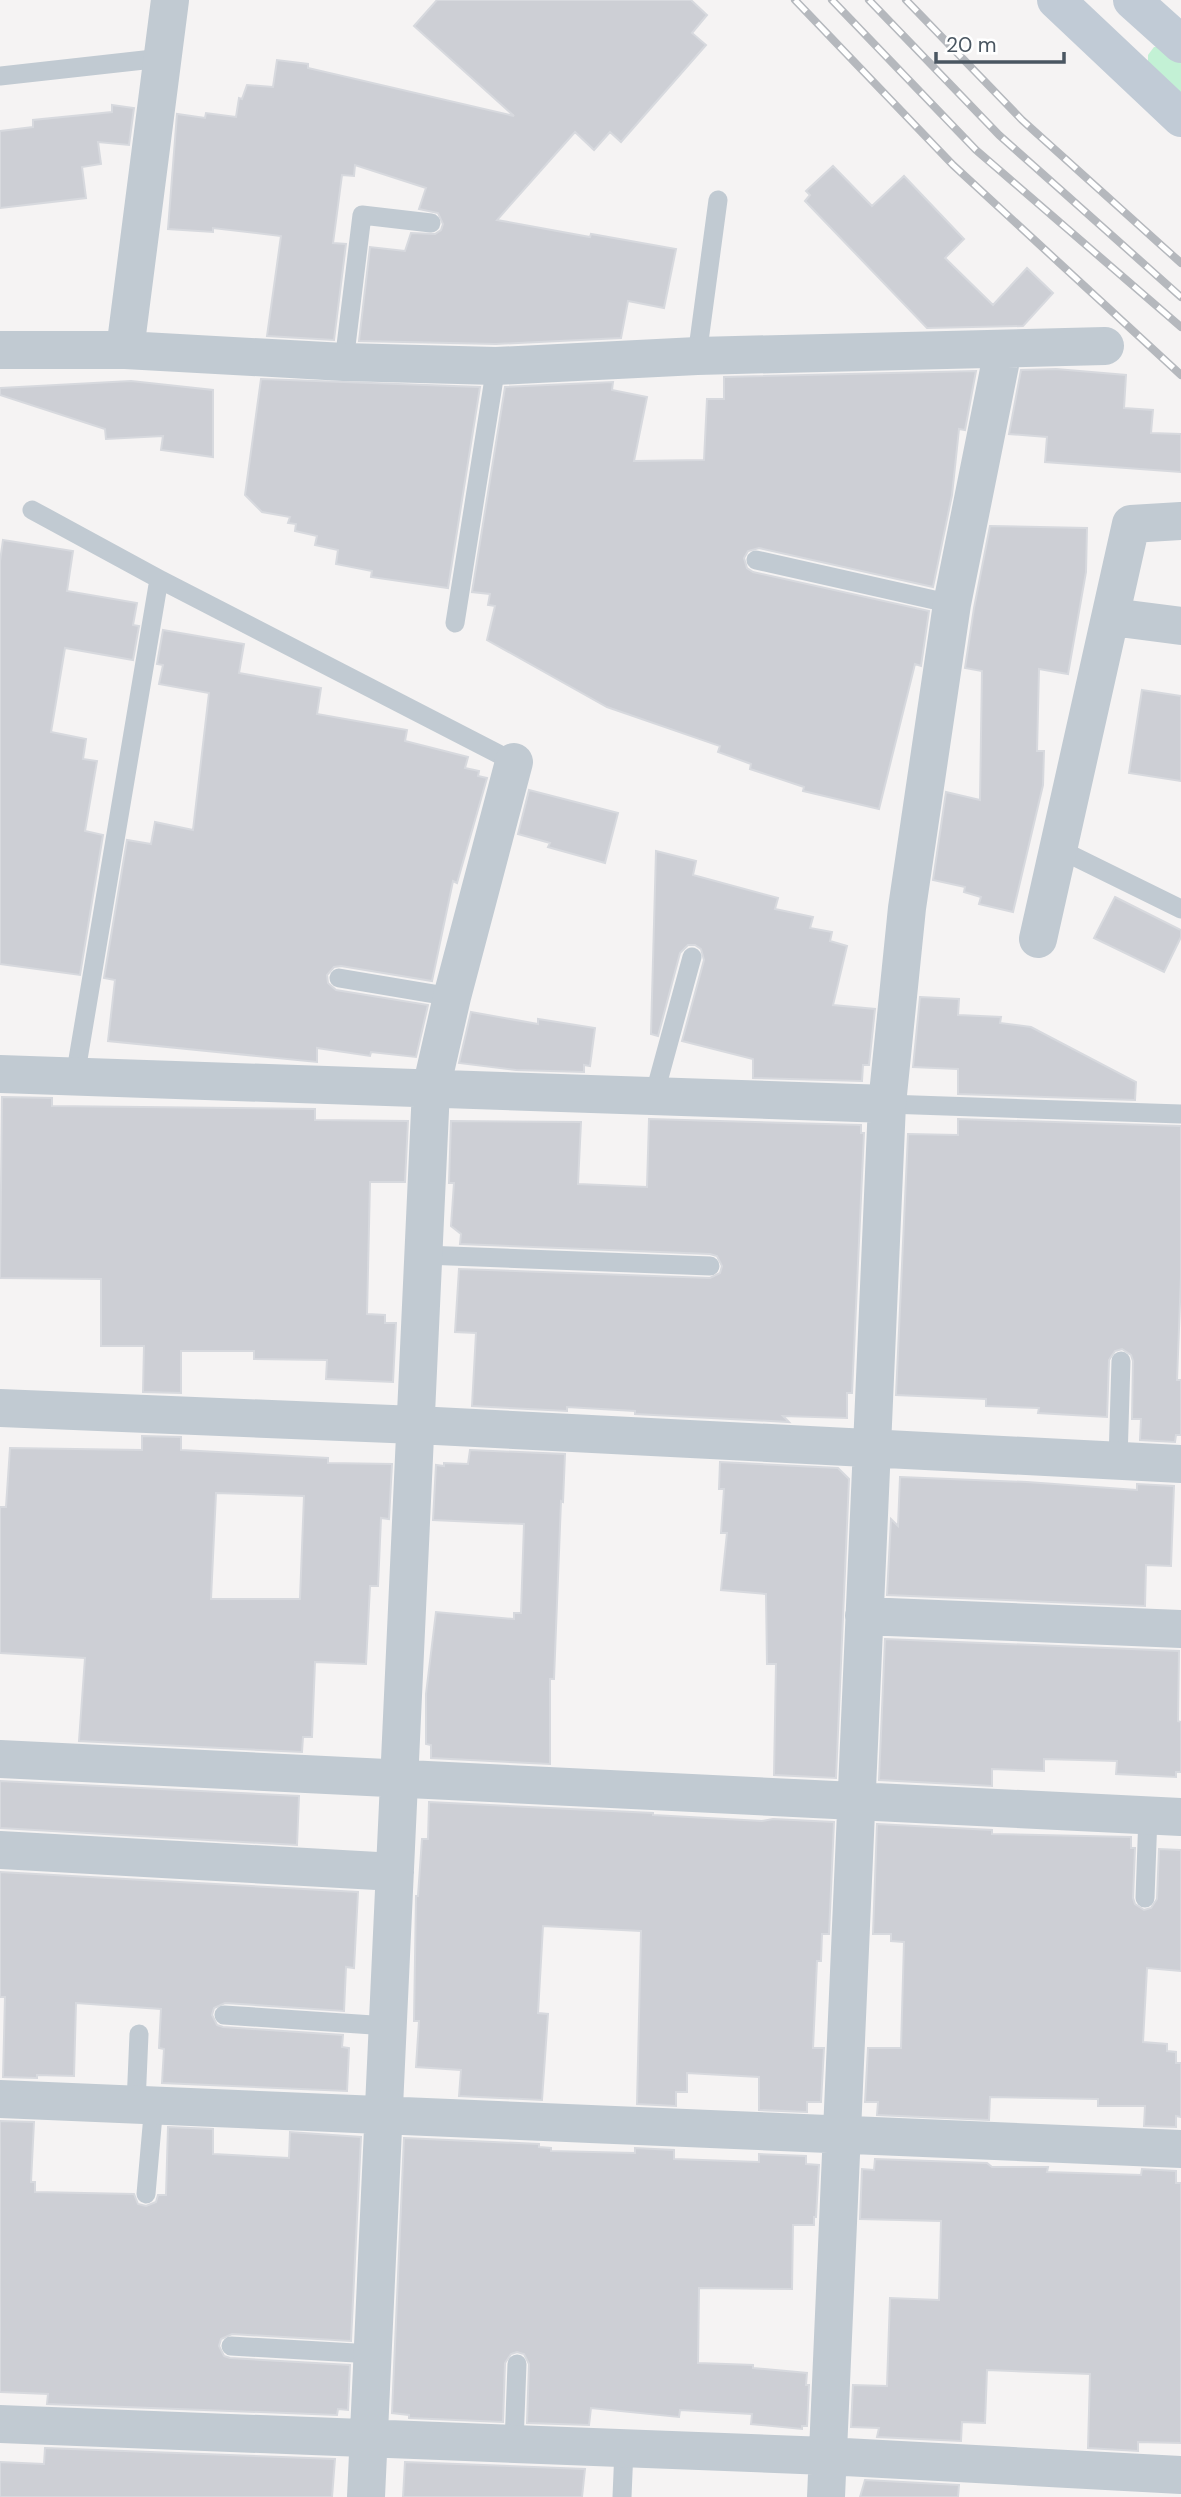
<svg xmlns="http://www.w3.org/2000/svg" width="1181" height="2497" font-family="'DM Sans',sans-serif">
  <rect width="100%" height="100%" fill="#f5f3f3"/>
  <path fill="#c3f1d5" d="M1154 47H1165L1181 62V95L1148 64V55Z"/>
  <path fill="#cdcfd5" stroke="#d7d9de" stroke-width="2" fill-rule="evenodd" d="M437 0H691L707 15 692 33 706 45 621 142 610 132 594 150 575 132 497 220 590 237 591 234 676 249 664 308 628 301 621 338 496 344 359 341 370 247 405 251 411 233 435 234 441 230 443 224 438 213 419 209 426 188 355 165 354 176 342 175 333 243 346 244 334 340 267 336 281 236 213 228V232L168 229 177 114 205 118 206 113 236 117 239 98 242 99 247 85 273 87 277 60 308 64V68L514 116 414 26Z
    M112 105 134 108 129 145 98 142 101 164 82 167 86 198 0 208V131L33 127V120L112 112Z
    M833 166 872 206 904 176 964 239 945 258 993 305 1027 268 1053 293 1023 326 927 328 805 201 810 195 806 191Z
    M1056 369 1126 375 1124 408 1153 410 1151 433 1181 434V472L1045 462 1047 437 1009 434 1021 370Z
    M976 371 965 430 959 429 952 495 933 587 759 548 748 551 744 558 747 568 753 572 929 611 921 666 915 664 879 809 803 791 804 787 750 769 751 764 718 752 720 746 607 707 487 640 495 606 488 605 490 594 472 592 505 387 613 382 612 390 647 397 634 461 704 460 707 399H724V377Z
    M261 379 480 387 448 588 371 577 372 571 336 564 338 550 315 545 317 536 295 531 296 524 288 523 290 517 262 512 245 495Z
    M131 381 213 390V457L161 450 163 436 106 439 105 429 0 395V388Z
    M990 526 1087 528 1086 572 1068 674 1039 669 1037 751H1044L1043 785 1013 912 979 904 981 897 964 892 965 887 933 880 946 792 980 800 982 671 965 668 974 608Z
    M3 540 73 551 67 591 137 603 133 625 139 626 133 660 65 648 51 732 86 739 83 759 97 761 85 831 103 835 80 975 0 964V561Z
    M163 630 244 644 239 673 321 688 317 714 407 730 405 741 468 757 465 768 479 771 478 776 487 778 457 883 453 881 432 981 341 966 334 967 327 975 328 983 336 990 428 1005 416 1057 371 1052 370 1056 317 1048V1062L108 1041 115 980 104 978 127 840 151 844 155 822 193 830 209 693 159 684 163 665 157 664Z
    M1142 690 1181 696V781L1129 773Z
    M529 790 618 813 605 863 548 847 550 843 518 834Z
    M656 851 696 861 693 875 778 898 775 909 813 917 810 928 832 932 830 941 847 946 833 1005 875 1009 869 1065H863L862 1081 753 1078V1059L682 1041 704 960 701 949 695 945H688L680 953 658 1036 651 1034Z
    M1115 897 1181 930V937L1164 972 1094 938Z
    M920 997 959 999 958 1015 1001 1017 1000 1023 1031 1027 1136 1082 1135 1100 958 1094V1069L913 1067Z
    M471 1012 538 1024V1019L595 1028 590 1066 584 1065V1072L516 1070 459 1063Z
    M2 1097 52 1098V1106L315 1109V1120L408 1121 405 1182H370L367 1314 385 1315V1323H396L393 1382 326 1379 327 1360 254 1359V1351H181V1393L143 1392 144 1346H101V1279L0 1278Z
    M649 1119 861 1125V1133H864L852 1393H847V1418L783 1416 789 1422 635 1414V1411L567 1407V1411L472 1406 476 1333 455 1332 459 1269 710 1278 720 1273 722 1266 717 1256 710 1254 460 1244 461 1234 451 1226 454 1183H449L451 1121 581 1122 578 1184 647 1187Z
    M958 1119 1181 1126V1276L1177 1380H1181V1435H1176L1175 1442 1140 1440 1141 1419H1132L1133 1361 1131 1355 1122 1349 1115 1351 1109 1360 1107 1417 1038 1413 1039 1408 986 1406V1399L896 1395 908 1134 958 1135Z
    M142 1436 181 1437V1450L328 1458V1463L392 1464 389 1519 381 1518 378 1586H370L366 1664 315 1662 312 1737H303L302 1752 79 1741 85 1658 0 1653V1507H6L10 1448 142 1450ZM216 1493 304 1496 300 1599H211Z
    M470 1450 565 1454 563 1502 561 1501 554 1679H550V1764L431 1758V1745L426 1744V1694L436 1612 514 1619V1613H521L524 1524 433 1520 436 1465 444 1466V1463L468 1464Z
    M720 1462 838 1468 849 1479 836 1778 774 1775 776 1664H767L766 1594 721 1590 727 1533H721L724 1489H719Z
    M900 1477 1027 1482 1137 1490V1484L1174 1486 1171 1566 1146 1565 1145 1606 887 1595 891 1519 898 1526Z
    M885 1639 1179 1651 1178 1721 1181 1722V1772H1176V1777L1116 1774 1117 1761 1044 1759V1771L992 1769V1786L879 1780Z
    M0 1781 299 1796 297 1845 0 1828Z
    M429 1802 653 1813V1815L762 1821 773 1819 834 1822 829 1934H822L821 1961H817L813 2048H824L821 2102H807V2112L759 2110V2077L687 2073V2092H676V2106L637 2104 641 1931 543 1926 538 2013 548 2014 542 2100 459 2096 461 2070 416 2067 419 2021H414L416 1896H418L422 1839H428Z
    M877 1824 992 1830V1834L1131 1837V1848H1135L1133 1898 1135 1904 1144 1910 1151 1908 1157 1899 1159 1849 1181 1850V1971L1147 1968 1143 2042 1167 2044V2051L1176 2052V2063H1181V2117L1176 2116V2127L1144 2126 1145 2106H1098V2099L990 2097 989 2120 877 2115 878 2102H865L868 2048H901L904 1942 891 1941V1934H873Z
    M0 1872 358 1892 354 1968 346 1967 344 2011 225 2003 214 2008 212 2015 217 2025 223 2027 343 2035 342 2047 349 2048 347 2091 162 2083 164 2049 159 2048 161 2009 76 2003 74 2076 37 2075V2078L3 2077 5 1997H0Z
    M0 2121 34 2122 31 2182H35V2192L134 2194 138 2204 146 2206 156 2202 158 2195H166L168 2127 213 2129V2154L289 2158 290 2132 361 2137 351 2341 232 2334 221 2339 219 2346 224 2356 230 2358 350 2365 348 2410 338 2409 337 2415 47 2404 48 2394 0 2392Z
    M404 2138 539 2144V2147L551 2148V2151L635 2153V2148L674 2150V2159L759 2162V2154L806 2156V2164L819 2165 816 2217H814V2225H793L792 2289 699 2288 698 2363 753 2365V2368L807 2373 806 2385H809L807 2426H802V2429L751 2424 752 2414 680 2410 679 2417 591 2408 589 2425 527 2423 529 2364 524 2354 517 2352 511 2354 505 2363 503 2422 409 2418V2415L392 2413Z
    M875 2159 987 2163 992 2167H1048L1047 2172 1141 2175 1142 2169 1176 2171V2183H1181V2443L1138 2442V2451L1088 2448 1090 2374 987 2370 985 2423 962 2422 961 2441 877 2437 879 2428 851 2427 853 2385 887 2386 890 2298 939 2300 941 2221 860 2219 862 2169 874 2170Z
    M45 2448 335 2459 332 2497H0V2462L44 2464Z
    M405 2462 585 2469 582 2497H403Z
    M865 2480 959 2485 958 2497H860Z"/>
  <g fill="none" stroke-linecap="round" stroke-linejoin="round">
    <path stroke="#c1cad2" stroke-width="19" d="M0 76 162 58
      M697 356 718 200
      M344 362 362 215 431 223
      M32 510 159 579 514 762
      M756 560 952 604
      M455 623 496 366
      M1059 849 1181 909
      M339 978 452 997
      M75 1077 159 579
      M654 1096 692 957
      M887 1104 1181 1114
      M424 1255 710 1266
      M1118 1460 1121 1361
      M1145 1898 1148 1815
      M224 2015 388 2026
      M136 2104 139 2034
      M146 2194 154 2104
      M231 2346 373 2354
      M514 2444 517 2364
      M622 2497 624 2449"/>
    <path stroke="#c1cad2" stroke-width="38" d="M0 350H125L344 362 496 366 697 356 1105 346
      M125 350 170 0
      M1112 617 1181 626
      M1038 939 1131 524 1181 521
      M0 1074 887 1104
      M0 1408 416 1425 1181 1464
      M864 1616 1181 1629
      M0 1759 1181 1817
      M0 1850 395 1872
      M0 2099C394 2113 787 2135 1181 2149
      M0 2424 826 2456 1181 2475
      M366 2497 431 1089 452 997 514 762
      M826 2497 887 1104 907 908 952 604 1003 350"/>
    <path stroke="#c1cbd6" stroke-width="38" d="M1056 0 1181 118
      M1132 0 1181 44"/>
    <defs>
      <path id="rail" d="M795 0 953 165 1181 375
        M832 0 976 150 1181 327
        M869 0 999 135 1181 297
        M906 0 1022 120 1181 263"/>
    </defs>
    <use href="#rail" stroke="#b5b8bd" stroke-width="8"/>
    <use href="#rail" stroke="#fff" stroke-width="5" stroke-dasharray="16" stroke-linecap="butt"/>
  </g>
  <path d="M936 52v10h128v-10" fill="none" stroke="#4a5661" stroke-width="3.5"/>
  <text x="946" y="52" font-size="21" fill="#4a5661" stroke="#ffffff" stroke-width="5" paint-order="stroke">20 m</text>
</svg>
